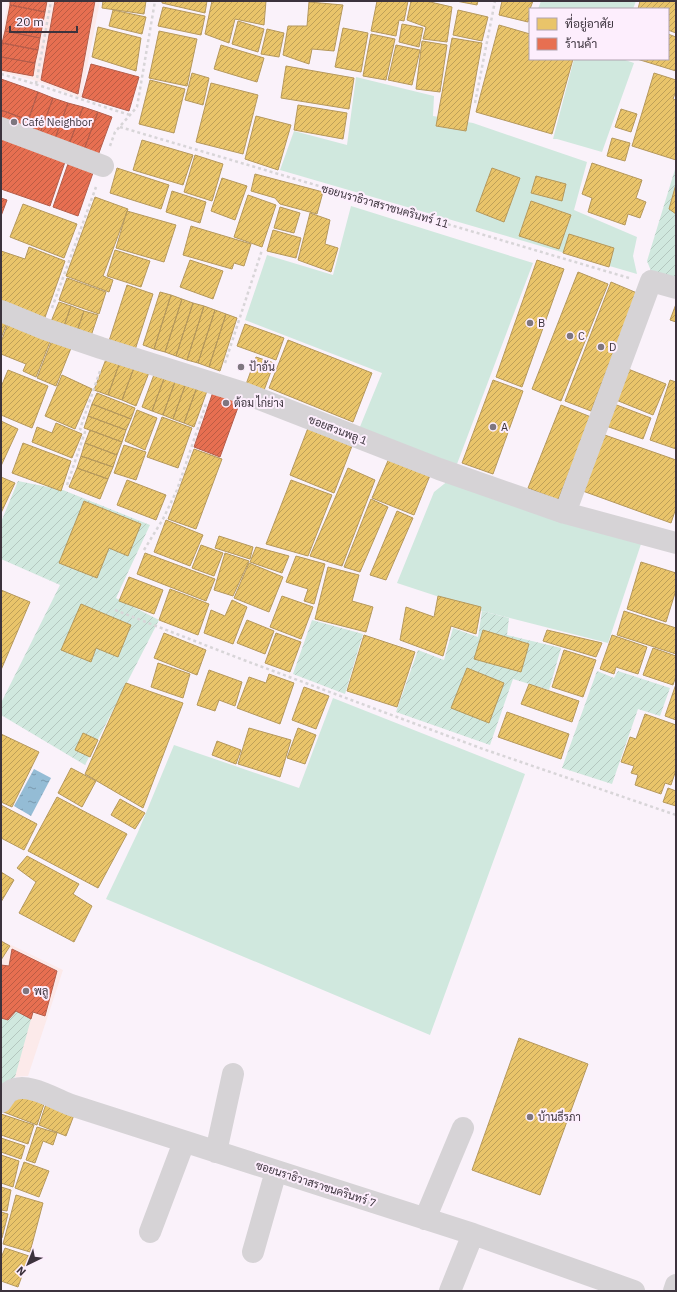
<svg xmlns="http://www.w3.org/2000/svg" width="677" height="1292" font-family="'IBM Plex Sans',Sarabun,sans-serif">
  <defs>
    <pattern id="garden-furrows" width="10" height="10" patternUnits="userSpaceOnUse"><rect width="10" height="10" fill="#d0e8de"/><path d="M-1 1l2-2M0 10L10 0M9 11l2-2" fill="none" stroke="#b4c7bf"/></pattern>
    <pattern id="water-ripples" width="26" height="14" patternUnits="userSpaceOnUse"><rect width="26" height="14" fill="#94bcd5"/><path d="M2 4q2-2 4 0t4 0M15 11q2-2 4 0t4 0" fill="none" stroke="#7a99ae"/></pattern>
    <pattern id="homes-hatch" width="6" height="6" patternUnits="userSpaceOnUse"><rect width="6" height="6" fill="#e9c46a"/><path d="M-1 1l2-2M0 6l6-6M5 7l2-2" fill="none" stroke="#bea058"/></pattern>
    <pattern id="shops-hatch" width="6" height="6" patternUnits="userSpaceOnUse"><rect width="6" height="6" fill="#e76f51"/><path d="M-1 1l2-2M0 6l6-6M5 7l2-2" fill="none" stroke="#bc5c44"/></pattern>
  </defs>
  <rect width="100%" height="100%" fill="#faf2fa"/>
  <path fill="#fceaea" d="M8 1H100L81 98 34 80 1 72V40Z
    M1 940 63 970 28 1076 15 1077 1 1089Z"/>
  <path fill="#d0e8de" d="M541 1H636L633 9H538Z
    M574 59H622L634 63 602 152 557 139H553Z
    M356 77 434 96 433 116 473 123 587 162 574 210 637 237 633 256 637 274 280 170 294 131 347 145Z
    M351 206 533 263 457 464 357 434 382 373 245 320 267 255 333 275Z
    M449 480 642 541 608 643 482 611 397 583 434 492Z
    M333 698 525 774 430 1035 106 899 138 832 174 745 299 788Z"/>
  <path fill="url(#garden-furrows)" d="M676 166V279L651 271 647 261Z
    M18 481 63 490 150 525 116 598 159 620 85 765 1 715V703L60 585 1 559V522Z
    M482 611 509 618 507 635 561 648 549 690 513 679 490 745 396 712 418 650 444 660 453 628 478 637Z
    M312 620 363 634 345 694 293 674Z
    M597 671 614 678 618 671 670 688 660 716 638 709 612 784 562 768Z
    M16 1011 31 1019 15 1077 3 1086 1 1085V1018L8 1020Z"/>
  <path fill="url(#water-ripples)" d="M34 769 51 778 31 816 14 806Z"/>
  <path fill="url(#homes-hatch)" stroke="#b5985c" d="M103 1H146L144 14 102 8Z
    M162 1H207L205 13 162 3Z
    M212 1H266L264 25 235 19 229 43 205 34Z
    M377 1H408L404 21 399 20 396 36 371 31Z
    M411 1H426L452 7 447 42 423 39 426 27 407 20Z
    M456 1H478L477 5Z
    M502 1H533L530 9 528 22 499 15Z
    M640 1H676V33L668 30V9H638Z
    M309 2 343 5 334 51 312 49 309 64 283 55 288 26H307Z
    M163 7 205 16 201 35 158 26Z
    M113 10 146 17 142 34 109 26Z
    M458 10 488 17 482 41 453 35Z
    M238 21 264 29 258 52 232 44Z
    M402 24 423 28 419 47 399 42Z
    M499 25 530 34V59H573L552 134 476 112Z
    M98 27 141 38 136 71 92 57Z
    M343 28 368 33 361 72 335 67Z
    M267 29 284 33 279 57 261 54Z
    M159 31 197 39 187 86 149 78Z
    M371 34 395 39 386 80 363 76Z
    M668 34 676 37V71L637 59H668Z
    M452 38 482 43 466 131 436 126Z
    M422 41 447 45 440 92 416 89Z
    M221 45 264 58 257 82 214 69Z
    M396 45 420 50 412 85 388 80Z
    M286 66 354 78 349 109 281 98Z
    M192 73 209 78 203 105 185 100Z
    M654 73 676 80V91L673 99 676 100V160L632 146Z
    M150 80 185 89 174 133 139 124Z
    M211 83 258 95 243 154 196 142Z
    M298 105 347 113 343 139 294 130Z
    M621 109 637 114 631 132 615 127Z
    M256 116 291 125 278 170 245 159Z
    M612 138 630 143 625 161 607 156Z
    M142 140 193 155 183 185 133 170Z
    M195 155 223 164 212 201 184 192Z
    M592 163 642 180 636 198 646 202 640 218 628 214 625 225 588 212 592 198 582 194Z
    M117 168 169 185 161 209 110 193Z
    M492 168 520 178 504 222 476 211Z
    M255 174 323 192 317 214 280 204 275 198 251 191Z
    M536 176 566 184 562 201 531 193Z
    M222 178 247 186 235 220 211 211Z
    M676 184V214L669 209Z
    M172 191 206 202 200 223 166 212Z
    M248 195 276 205 262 247 234 237Z
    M95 197 128 209 103 276 113 280 109 292 66 276Z
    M531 201 571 215 559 249 519 236Z
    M23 204 77 224 64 258 10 237Z
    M280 207 300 213 294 233 274 228Z
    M127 211 176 225 164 262 116 248Z
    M310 213 330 220 325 244 338 248 331 272 298 260Z
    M191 226 251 244 244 266 234 263 232 269 183 255Z
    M273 230 301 238 296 258 267 251Z
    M569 234 614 248 609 267 563 253Z
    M29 247 65 261 43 323 1 307V251L25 259Z
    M115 250 150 261 141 287 107 276Z
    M190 260 223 271 213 299 180 287Z
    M537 260 564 269 522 387 496 377Z
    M578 272 608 284 561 401 532 389Z
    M67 278 106 292 99 314 59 300Z
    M611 282 637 293 591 411 565 401Z
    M127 285 153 294 135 350 109 341Z
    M160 292 171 295 154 349 143 345Z
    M171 295 182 299 165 352 154 349Z
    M182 299 193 303 176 356 165 352Z
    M59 302 71 306 63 329 50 324Z
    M193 303 204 306 187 360 176 356Z
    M676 304V322L670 320Z
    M71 306 84 311 76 334 63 329Z
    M204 306 215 310 198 363 187 360Z
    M215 310 226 314 209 367 198 363Z
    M84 311 98 315 90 339 76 334Z
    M226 314 237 318 220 371 209 367Z
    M1 315 9 318 1 338Z
    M10 318 53 334 36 377 23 371 26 364 1 354V342Z
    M245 324 284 338 276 360 237 346Z
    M54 335 73 343 56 386 37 378Z
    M288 340 372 373 353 422 269 388Z
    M108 354 121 359 108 395 94 390Z
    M256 357 274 363 263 393 245 387Z
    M121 359 135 365 122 400 108 395Z
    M135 365 150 370 136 406 122 400Z
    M628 369 666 384 653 415 616 400Z
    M8 370 48 386 32 428 1 415V387Z
    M155 372 165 376 152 411 142 407Z
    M62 375 92 389 75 429 45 416Z
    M165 376 176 379 163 415 152 411Z
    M176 379 186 383 173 419 163 415Z
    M493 380 523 391 493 474 462 463Z
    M670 380 676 382V449L650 440Z
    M186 383 197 387 184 423 173 419Z
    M197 387 207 391 194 427 184 423Z
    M97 393 135 408 131 419 92 404Z
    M92 404 131 419 126 430 88 416Z
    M614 404 651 418 643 439 606 426Z
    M561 405 591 417 558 500 528 488Z
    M137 410 157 418 145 450 125 441Z
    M88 416 126 430 122 442 84 428Z
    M162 417 192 428 178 468 147 457Z
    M1 421 18 429 1 466Z
    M56 423 82 434 72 458 32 442 37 427 52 433Z
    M308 428 352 446 334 493 290 475Z
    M90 430 122 442 117 455 85 443Z
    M599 433 676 460V508L671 523 580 490Z
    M23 443 71 461 61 491 12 473Z
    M85 443 117 455 113 467 81 456Z
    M124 445 146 452 136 480 114 473Z
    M194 449 222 459 196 529 168 519Z
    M81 456 113 467 108 479 77 468Z
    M390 456 431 473 414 515 372 498Z
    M77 468 108 479 100 499 69 487Z
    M348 468 375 480 342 566 310 556Z
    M1 477 15 483 1 513Z
    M127 480 166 495 156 520 117 505Z
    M291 480 332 495 308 556 266 544Z
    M371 499 388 507 360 572 344 567Z
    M84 501 141 524 128 556 109 548 97 578 59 563Z
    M397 511 413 518 386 580 370 575Z
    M166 520 203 535 190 566 154 552Z
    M219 536 253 547 250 559 215 548Z
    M201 545 223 553 214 576 192 568Z
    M256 547 289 556 282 573 250 562Z
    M145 553 215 579 206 601 137 574Z
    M225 553 249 561 233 596 214 590Z
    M296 556 325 564 314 604 304 601 308 589 286 582Z
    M641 562 676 573V590L666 622 627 609Z
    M249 563 283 577 269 612 234 598Z
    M328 567 359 575 352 601 373 607 366 632 315 619Z
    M129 577 163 590 154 614 119 601Z
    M170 589 209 604 198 635 159 620Z
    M1 590 30 602 1 670Z
    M282 596 313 607 301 639 270 627Z
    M438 596 481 607 476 634 451 626 443 656 400 640 406 607 434 617Z
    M232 600 247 607 233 644 204 633 211 610 225 616Z
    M81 604 131 625 118 657 96 648 91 662 61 650Z
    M624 611 676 628V654L617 635Z
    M247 620 274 631 265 654 237 643Z
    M483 630 529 644 521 672 474 659Z
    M547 630 602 643 596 657 543 641Z
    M164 633 206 650 197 675 154 658Z
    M276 633 301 642 290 672 265 663Z
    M364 635 415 652 397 707 347 691Z
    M612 635 647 647 638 674 616 667 614 674 600 669Z
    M653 648 676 656V676L673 685 643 675Z
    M564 650 596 660 583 697 552 687Z
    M158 663 190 674 183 698 151 687Z
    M467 668 504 683 489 723 451 708Z
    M209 670 242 682 235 706 219 700 215 711 197 705Z
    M269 674 294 683 280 724 237 708 249 677 266 683Z
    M126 683 183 703 143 808 85 774Z
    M529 684 579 701 572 722 521 704Z
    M676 684V720L665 716Z
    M304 687 329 696 316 729 292 720Z
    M507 712 569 734 561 759 498 737Z
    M645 714 676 725V770L671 785 665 783 661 794 635 785 638 775 631 773 634 766 621 762 630 737 636 739Z
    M249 728 291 740 280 777 238 764Z
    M298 728 316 735 305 764 287 758Z
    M83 733 98 740 90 757 75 750Z
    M1 734 39 752 12 807 1 802Z
    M217 741 241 750 236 764 212 755Z
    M71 768 96 781 82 807 58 793Z
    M668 788 676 791V806L663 802Z
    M57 797 127 834 98 888 28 851Z
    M120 799 145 813 135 829 111 815Z
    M1 805 37 824 24 850 1 838Z
    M27 856 79 884 73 894 92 906 74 942 19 913 36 882 17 868Z
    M1 872 14 880 1 902Z
    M1 941 10 946 1 960Z
    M519 1038 588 1064 540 1195 472 1170Z
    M24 1093 45 1101 37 1125 1 1111Z
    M46 1104 74 1115 66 1136 39 1125Z
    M1 1114 34 1125 28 1144 1 1135Z
    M37 1127 57 1133 53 1145 43 1141 35 1163 26 1160Z
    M1 1138 25 1146 21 1159 1 1152Z
    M1 1155 19 1161 13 1187 1 1183Z
    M24 1162 49 1171 39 1197 15 1188Z
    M1 1187 11 1190 7 1211 1 1210Z
    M16 1195 43 1203 30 1252 3 1244Z
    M1 1212 8 1214 2 1238H1Z
    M5 1248 29 1256 18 1287 1 1281V1258Z"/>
  <path fill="url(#shops-hatch)" stroke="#b45d4b" d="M10 1H47L45 12 10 5Z
    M55 1H95L78 94 41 80Z
    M10 5 45 12 40 38 5 31Z
    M5 31 40 38 38 50 2 43Z
    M2 43 38 50 35 63 1 57Z
    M1 57 35 63 33 76 1 70Z
    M91 64 139 77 129 111 82 97Z
    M1 79 38 92 28 120 1 110Z
    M38 92 53 98 38 139 24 134Z
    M53 98 68 103 53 144 38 139Z
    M68 103 83 107 67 150 53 144Z
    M83 107 98 112 82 155 67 150Z
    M1 110 28 120 23 133 1 125Z
    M98 112 112 117 96 161 82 155Z
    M1 136 66 159 50 206 1 189Z
    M70 158 95 167 78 216 53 207Z
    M1 198 7 200 1 216Z
    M214 389 241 399 220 457 194 447Z
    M12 949 57 971 45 1016 33 1012 31 1019 16 1011 8 1020 1 1018V965L9 966Z"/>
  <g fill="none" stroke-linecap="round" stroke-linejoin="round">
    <path stroke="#d8d5d8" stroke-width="2.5" stroke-dasharray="3 3" stroke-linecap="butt" d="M1 74C45 86 87 102 130 115
      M36 84 51 1
      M475 103 495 1
      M120 127 629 278
      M110 146 115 132 137 107 155 1
      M52 308 96 187
      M225 363 262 250
      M67 485 85 432 80 429 100 371
      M144 550 163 519 177 490 206 404
      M115 610 241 659 483 749 676 815"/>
    <path stroke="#d6d3d6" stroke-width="22" d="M1 128 103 166
      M1 311 45 329 101 348 244 393 439 469 565 513 676 543
      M565 513 651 281 676 288
      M1 1102C3 1099 6 1094 9 1092 25 1080 55 1099 71 1105L473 1234 634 1291
      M216 1152 233 1074
      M425 1219 463 1128
      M150 1232 184 1142
      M253 1252 276 1171
      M450 1291 473 1234
      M674 1291 676 1285"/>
  </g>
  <g fill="#7e767f" stroke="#fdeefd" stroke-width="1.5">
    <circle cx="14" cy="122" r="4"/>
    <circle cx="530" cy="323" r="4"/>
    <circle cx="570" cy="336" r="4"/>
    <circle cx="601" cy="347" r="4"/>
    <circle cx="241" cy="367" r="4"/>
    <circle cx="226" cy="403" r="4"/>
    <circle cx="493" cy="427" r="4"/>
    <circle cx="26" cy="991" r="4"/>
    <circle cx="530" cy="1117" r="4"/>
  </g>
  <g text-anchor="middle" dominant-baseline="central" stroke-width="4" stroke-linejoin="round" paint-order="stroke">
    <g font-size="11" fill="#3c333d" stroke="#fdeefd" text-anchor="start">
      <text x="22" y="122">Café Neighbor</text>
      <text x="538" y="323">B</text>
      <text x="578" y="336">C</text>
      <text x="609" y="347">D</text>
      <text x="249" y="367">ป้าอ้น</text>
      <text x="234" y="403">ต้อม ไก่ย่าง</text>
      <text x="501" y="427">A</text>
      <text x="34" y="991">พลู</text>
      <text x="538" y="1117">บ้านธีรภา</text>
    </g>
    <g font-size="11" fill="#3c333d" stroke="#fdeefd">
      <text transform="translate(385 206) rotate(16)">ซอยนราธิวาสราชนครินทร์ 11</text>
      <text transform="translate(338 430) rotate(21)">ซอยสวนพลู 1</text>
      <text transform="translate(316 1184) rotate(18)">ซอยนราธิวาสราชนครินทร์ 7</text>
    </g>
  </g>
  <rect width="677" height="1292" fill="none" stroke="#3c333d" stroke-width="4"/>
  <rect x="529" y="8" width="140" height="52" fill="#fdeefd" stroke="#b0a3b0"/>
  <rect x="537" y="18" width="20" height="12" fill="#e9c46a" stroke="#b0a3b0"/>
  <text x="565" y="28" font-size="12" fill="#3c333d">ที่อยู่อาศัย</text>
  <rect x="537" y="38" width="20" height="12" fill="#e76f51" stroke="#b0a3b0"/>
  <text x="565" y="48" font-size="12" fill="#3c333d">ร้านค้า</text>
  <g transform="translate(28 1264) rotate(223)" stroke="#fdeefd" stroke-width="3" paint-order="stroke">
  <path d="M0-3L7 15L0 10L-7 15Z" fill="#3c333d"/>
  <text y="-6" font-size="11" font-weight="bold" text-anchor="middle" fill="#3c333d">N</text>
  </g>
  <path d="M10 26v6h67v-6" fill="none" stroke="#3c333d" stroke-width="2"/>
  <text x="16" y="26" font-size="12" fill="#3c333d" stroke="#fdeefd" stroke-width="3" paint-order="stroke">20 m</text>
</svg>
